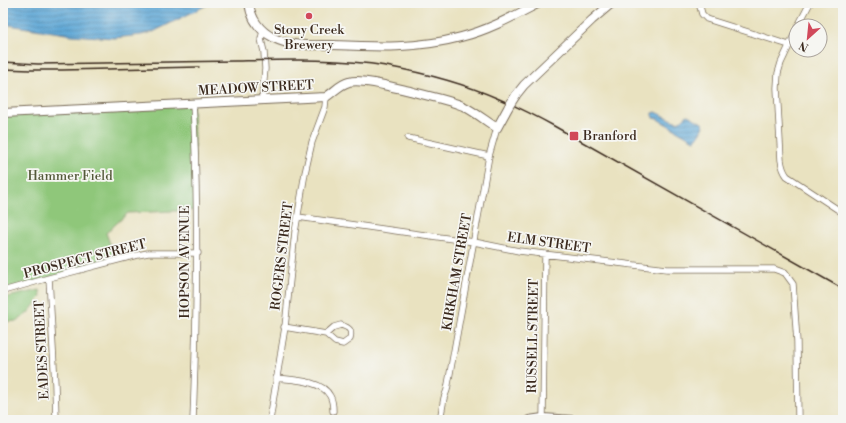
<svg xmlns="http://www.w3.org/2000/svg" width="846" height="423" font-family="'Libre Bodoni',serif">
  <defs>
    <pattern id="water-rules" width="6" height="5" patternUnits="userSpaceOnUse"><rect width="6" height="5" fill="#5fa7d6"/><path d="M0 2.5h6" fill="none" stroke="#5088ad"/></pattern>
  </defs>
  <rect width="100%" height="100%" fill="#f6f6f2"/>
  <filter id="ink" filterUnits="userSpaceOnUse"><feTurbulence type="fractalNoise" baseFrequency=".025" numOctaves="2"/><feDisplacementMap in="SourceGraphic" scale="8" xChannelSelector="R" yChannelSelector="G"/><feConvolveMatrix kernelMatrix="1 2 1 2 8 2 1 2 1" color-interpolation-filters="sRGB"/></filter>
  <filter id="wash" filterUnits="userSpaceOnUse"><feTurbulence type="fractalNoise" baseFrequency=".012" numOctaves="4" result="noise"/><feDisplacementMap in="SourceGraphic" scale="16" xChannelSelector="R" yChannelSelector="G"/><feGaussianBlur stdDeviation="0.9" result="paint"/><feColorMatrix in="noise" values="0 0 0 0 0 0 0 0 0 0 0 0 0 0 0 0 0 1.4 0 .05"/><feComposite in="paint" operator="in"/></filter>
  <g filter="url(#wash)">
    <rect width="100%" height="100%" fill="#e9e2c0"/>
    <path fill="#8fc77a" stroke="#65784c" d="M193 103 196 210 128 213 106 233 116 260 3 291V199H5L3 155V113Z
      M40 290 41 297 39 299 29 312 18 321 3 322V298Z"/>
    <path fill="url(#water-rules)" stroke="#4d687a" d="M3 3H211L153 32 141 35 114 38 72 35 3 24Z
      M656 112 677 122 682 120 686 116 688 115 702 123 704 126C702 131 699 136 695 140L692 139 659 120 654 118 653 115V113Z"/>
  </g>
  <g filter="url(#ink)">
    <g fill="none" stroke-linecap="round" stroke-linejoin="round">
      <defs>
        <path id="street" d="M699 3 702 14 707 19 789 45
          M798 26 810 3
          M796 31 781 63 778 73 777 88 781 160C782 167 783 171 787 176L843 213
          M262 100 265 69 264 52 261 39 263 31
          M193 103C199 209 197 314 193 420
          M408 138 489 156
          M298 217 474 242 519 251 667 269H774L785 273 793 284 797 342 798 420
          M49 278 55 384 56 420
          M3 291 49 278 133 256 148 253H198
          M284 327 326 334 334 327 341 325C350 328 352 330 350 339L343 344 335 342 326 334
          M276 378C292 380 322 380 330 396 333 401 333 406 333 411
          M543 418 545 254
          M270 420 285 327 295 232 305 173 312 142 325 107 326 97
          M440 420 444 398 447 390 489 156 497 128"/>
        <path id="secondary" d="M249 3C251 19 260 31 274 38 291 47 313 45 331 45 376 47 417 49 461 37 489 30 514 16 539 3
          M516 95 524 85 592 20 612 3
          M3 113 326 97C334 92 340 84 349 82 362 78 396 88 410 91 427 96 446 99 463 106 475 112 486 121 497 128L509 106
          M529 420 543 418 572 420"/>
      </defs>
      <use href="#street" stroke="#786a57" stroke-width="7"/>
      <use href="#secondary" stroke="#786a57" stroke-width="10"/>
      <use href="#street" stroke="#fff" stroke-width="5.5"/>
      <use href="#secondary" stroke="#fff" stroke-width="8"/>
      <path stroke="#3b2a1e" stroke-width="1.5" d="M3 62 38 64C103 63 169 62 235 61 284 60 338 58 386 66 424 73 463 83 499 99 518 107 536 116 554 126L843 289
        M3 69 30 70H62L199 67"/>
      <defs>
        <path id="secondary-bridge" d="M509 106 516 95"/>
      </defs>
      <use href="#secondary-bridge" stroke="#786a57" stroke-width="10" stroke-linecap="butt"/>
      <use href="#secondary-bridge" stroke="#fff" stroke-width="8"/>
    </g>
  </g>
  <g fill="#d1495b" stroke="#f6f6f2" stroke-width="1.5">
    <circle cx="309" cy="16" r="4"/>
    <rect x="569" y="131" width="10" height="10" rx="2"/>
  </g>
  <g text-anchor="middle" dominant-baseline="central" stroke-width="3.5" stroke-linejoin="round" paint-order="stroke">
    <g font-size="13" fill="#3b2a1e" stroke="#f6f6f2">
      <text x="309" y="30">Stony Creek<tspan x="309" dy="15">Brewery</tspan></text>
      <text x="583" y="136" text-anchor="start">Branford</text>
    </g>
    <g font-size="13" fill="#3b2a1e" stroke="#f6f6f2">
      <text transform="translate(256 88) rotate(-3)">MEADOW STREET</text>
      <text transform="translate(549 243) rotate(8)">ELM STREET</text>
      <text transform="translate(282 256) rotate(-83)">ROGERS STREET</text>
      <text transform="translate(85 259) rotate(-14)">PROSPECT STREET</text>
      <text transform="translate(185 262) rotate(-90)">HOPSON AVENUE</text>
      <text transform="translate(457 272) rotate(-80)">KIRKHAM STREET</text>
      <text transform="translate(533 336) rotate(-89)">RUSSELL STREET</text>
      <text transform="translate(42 350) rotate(-93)">EADES STREET</text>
    </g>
    <g font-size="13" fill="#54593a" stroke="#f6f6f2">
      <text x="70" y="176">Hammer Field</text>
    </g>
  </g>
  <rect width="846" height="423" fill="none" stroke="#f6f6f2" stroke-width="16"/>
  <g transform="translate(808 38) rotate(207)"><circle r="19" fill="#f6f6f2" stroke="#aba49d"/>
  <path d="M0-3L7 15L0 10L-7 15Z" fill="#d1495b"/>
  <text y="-6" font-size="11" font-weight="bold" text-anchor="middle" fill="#3b2a1e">N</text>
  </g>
</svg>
